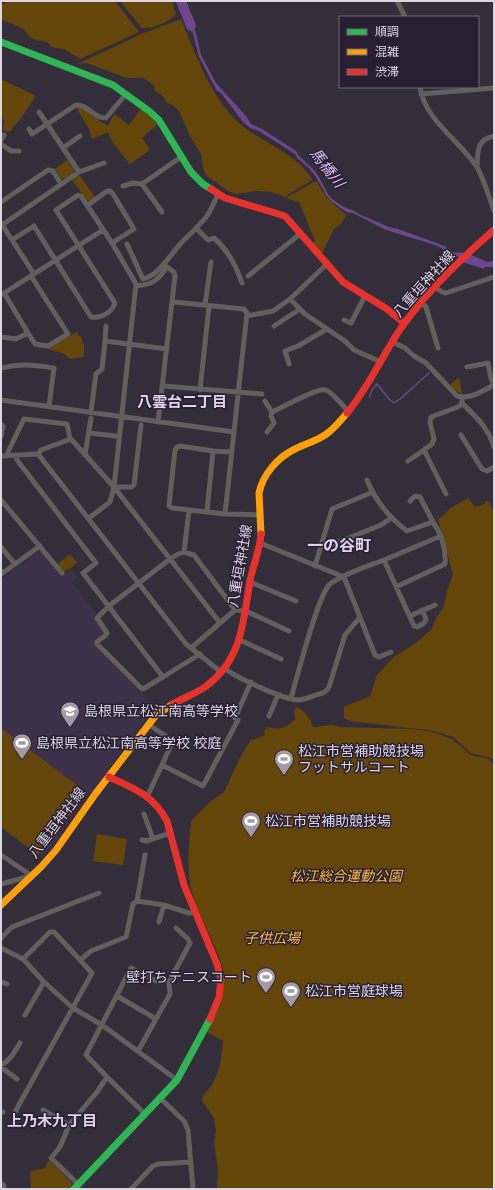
<svg xmlns="http://www.w3.org/2000/svg" width="495" height="1190" font-family="'Zilla Slab','Noto Sans JP',serif">
  <rect width="100%" height="100%" fill="#332e39"/>
  <path fill="#3d3149" d="M41 550 62 576 70 569 78 577 72 582 96 613 93 616 104 632V635L93 644 155 706 124 749 42 858 1 828V579Z"/>
  <path fill="#64460b" d="M8 1H115L139 32 80 59 64 49 56 48 52 47 47 42 35 40 31 38 23 29 11 23 1 20V5Z
    M120 1H172L176 14C170 22 152 29 142 28Z
    M181 19C195 53 211 98 239 123 261 142 298 154 312 179V180L287 195 286 197 271 192 257 191 236 194 228 191 207 176 203 169 201 154 190 136 179 111 174 106 166 102 164 97 155 91 154 85 143 78H127L87 63 78 64 141 34Z
    M1 79 36 96 19 121 12 128 11 131 7 132 3 129 4 121 1 117Z
    M76 107C88 109 97 121 108 126L114 114 129 125 141 109 158 124 142 138 150 150 130 164 112 142 108 132 92 139 89 129Z
    M67 160 74 169 73 173 64 179H61L55 169Z
    M78 176H80L95 197 90 201 87 200 72 180Z
    M316 181 328 199 346 215 341 224 334 229 322 253 311 243 315 241 299 202 288 199 287 197Z
    M77 332 79 336 81 337 84 345V357L70 359 65 354 48 349Z
    M459 377 462 394 458 392 450 385Z
    M468 498 475 507 484 504 486 501H489L494 513V762L491 758 471 753 453 737 434 731 350 721 344 718V707L370 696 377 675 394 657 416 643 431 630 434 622 444 606 447 591 453 574 438 520 452 507Z
    M70 554 77 562 71 568 63 572 57 565Z
    M296 707C304 710 310 717 312 725L314 727 331 725 341 727 412 729 433 732 452 739 471 755 489 759 494 766V1189H217L218 1170 214 1142 216 1131 214 1118 202 1101 203 1096 212 1085 218 1072 221 1060 223 1041 207 1032C216 1014 225 995 224 974 223 963 210 936 205 925 199 912 193 899 190 885 187 864 189 842 191 821L210 802 224 792 240 758 250 741 265 735 264 731 267 727C280 730 285 729 295 719L294 711Z
    M1 728 86 792 38 855 1 827Z
    M97 834 127 839 123 865 93 861Z
    M49 1160 72 1183 70 1189H31L30 1175 31 1171 45 1168Z"/>
  <path fill="#6c478b" d="M187 14 196 33 201 55 216 83 246 116 251 124 262 129 296 151 299 156 316 172 328 194 332 199 344 207 354 211 361 215 389 227 398 229 445 246C454 256 456 251 468 253L461 260 459 257 452 256 438 246 386 230 353 213 346 212 331 201 326 195 316 177 308 167 298 159 295 154 259 131 250 128 243 122 221 93 217 91 199 57 192 30 185 15Z
    M469 254 487 262 494 261V267H485L484 269 462 262Z"/>
  <g fill="none" stroke-linecap="round" stroke-linejoin="round">
    <path stroke="#6c478b" stroke-width="1.5" d="M370 397 371 391 377 384 389 399 394 403 400 399 429 373"/>
    <path stroke="#6c478b" stroke-width="10" d="M181 1 191 26"/>
    <path stroke="#625f5f" stroke-width="5" d="M397 1 405 17
      M420 87C424 119 460 141 477 167 484 180 489 196 494 211
      M421 94 494 88
      M39 112 79 172
      M29 129 32 134 76 105C88 104 94 119 106 118L126 94
      M1 140 4 135
      M1 144 11 151H19
      M63 148 80 136
      M477 167C478 151 476 140 494 136
      M142 184 181 157
      M123 186 133 183 142 184 162 212
      M1 202 48 170 53 171 61 184
      M1 223 34 274
      M2 225 79 172 104 163
      M197 229 208 240 214 238C228 250 236 265 242 283
      M12 240 34 226 91 317C101 319 112 312 115 303L56 210 78 195 81 196 112 243 134 229 113 194 110 191H107L88 205
      M112 243 136 284 114 487 220 623
      M127 244 142 277 143 279C157 277 172 253 181 243 190 234 199 226 207 216 211 210 215 201 218 194
      M248 276 300 234
      M136 286C154 284 157 281 167 267L174 272 175 276 158 422
      M436 288 442 292 446 293 494 277
      M1 295 103 230
      M290 299 305 314 327 329
      M173 302 244 309 247 313 225 514 261 515
      M422 303 426 307 438 348
      M205 305 211 262
      M247 316 273 311 290 299 327 264
      M344 320 351 323 365 296
      M274 326 300 309
      M28 333 35 344 48 346 68 334 31 276
      M1 337 16 339 28 333 4 293
      M105 341 106 326
      M393 342 405 348 414 356 426 363 457 396C470 400 482 391 494 385
      M289 364 285 351 298 346 327 329 345 341 354 350 381 362
      M467 367 488 363 491 379 494 385
      M1 368C21 363 33 365 54 368L49 406
      M163 386 262 394
      M200 390 209 306
      M1 400 234 432
      M462 400V403C476 417 488 427 494 447
      M265 401 272 412
      M91 412 96 374 102 369 105 341 167 349
      M1 424 3 426 1 436
      M267 432 274 423 271 416 272 412C281 408 318 387 326 390 333 393 343 406 349 412
      M89 433 116 436
      M461 435 482 469 487 471 494 467
      M424 450 432 444 434 439 430 422 431 417 458 407 462 403
      M213 451 180 446 177 447 175 450 169 506 172 508 225 514
      M38 454 186 644 221 672
      M15 455 17 460 96 563 83 573 163 677 200 654
      M85 455 91 418
      M1 456 38 454 41 450 71 439 114 487 110 502 89 518
      M6 456 24 419 67 424 70 439
      M408 461 424 450 446 494
      M367 480C375 500 390 518 407 531L433 522 420 497 415 496 410 501
      M114 487H131L134 485 141 425
      M1 500 62 573
      M189 510 184 552 194 555 235 610 191 648
      M207 512 213 451 231 452
      M260 543 344 577 375 655 379 657 391 652
      M1 547 15 564 40 546
      M320 547H326L381 525 391 518
      M315 566 332 509 373 492
      M1 574 15 564
      M250 582 296 601
      M396 587 445 564C446 549 442 535 433 522
      M235 610 246 611 289 631
      M422 610 426 619 424 623 417 627 414 626 384 560 441 536
      M412 615 435 605
      M240 640 281 659
      M224 668C237 678 282 699 298 700 304 700 311 697 316 695 322 693 326 693 329 687L345 635 360 617
      M163 677 143 689H142L97 644V642L106 635 107 633 97 618 109 606 170 559 178 554 184 552
      M291 698C297 678 318 594 330 584 343 574 368 566 384 560
      M269 716 278 695
      M235 718 251 682
      M148 724 173 741 148 795
      M162 765 203 786 238 720
      M144 814 153 839
      M142 840 146 841 171 833
      M1 855 32 876
      M1 884 31 876
      M137 901 145 855
      M159 922 164 905
      M1 938 12 927 99 893
      M1 948 23 959 44 982 73 1008 102 1025 177 1080
      M23 959 50 932H54L80 960 91 951 126 937 133 904 137 901 164 905 189 913H195
      M1 982 7 984
      M117 996 156 1019
      M25 1015 44 982
      M138 1051 170 994 169 982 190 943 188 939 176 928
      M1 1065C10 1061 15 1051 20 1043
      M1 1067 17 1079
      M107 1077 86 1055 131 968 156 981
      M160 1098 184 1121 188 1130 193 1189
      M43 1110 69 1125
      M1 1112H3
      M15 1112 92 973 80 960
      M1 1183 4 1186V1189
      M78 1184 51 1158 60 1147 69 1125 97 1092 107 1077 145 1114
      M131 1189 153 1166 158 1164 191 1162"/>
    <path stroke="#30b455" stroke-width="7" d="M1 42 113 85 149 111 159 120 191 172 203 184 211 189
      M74 1189 177 1080 210 1019"/>
    <path stroke="#ff9f0a" stroke-width="7" d="M261 534 259 493C263 474 278 457 295 449 305 444 316 441 325 435 334 429 340 421 347 413
      M1 905 41 867 56 850 96 793 156 715 173 704"/>
    <path stroke="#e5322d" stroke-width="7" d="M211 189 225 198 285 216 343 282 387 309 404 323
      M347 413C369 387 382 356 401 328 427 291 461 259 494 230
      M173 704C183 698 195 694 205 687 242 660 243 623 250 581 253 565 260 550 261 534
      M109 777C135 789 153 795 167 821L184 885 217 964 221 980 219 997 210 1019"/>
  </g>
  <defs>
    <symbol id="school-pin" viewBox="-11 -11 22 30"><path d="M0 17L-7.5 6A9.5 9.5 0 1 1 7.5 6Z" fill="#a19ba8" stroke="#291f33"/><path d="M0-5L7-2L0 1L-7-2ZM-4 1L0 2.5L4 1V4Q0 6-4 4Z" fill="#fff"/></symbol>
    <symbol id="stadium-pin" viewBox="-11 -11 22 30"><path d="M0 17L-7.5 6A9.5 9.5 0 1 1 7.5 6Z" fill="#a19ba8" stroke="#291f33"/><path d="M0-5a6.5 5 0 1 0 0 10a6.5 5 0 1 0 0-10ZM-3.5-1.8h7v3.6h-7Z" fill="#fff"/></symbol>
  </defs>
  <g fill-rule="evenodd">
    <use href="#school-pin" x="59" y="700" width="22" height="30"/>
    <use href="#stadium-pin" x="11" y="732" width="22" height="30"/>
    <use href="#stadium-pin" x="273" y="748" width="22" height="30"/>
    <use href="#stadium-pin" x="240" y="810" width="22" height="30"/>
    <use href="#stadium-pin" x="255" y="966" width="22" height="30"/>
    <use href="#stadium-pin" x="280" y="980" width="22" height="30"/>
  </g>
  <g text-anchor="middle" dominant-baseline="central" stroke-width="3" stroke-linejoin="round" paint-order="stroke">
    <g font-size="14" fill="#dcd6e3" stroke="#291f33">
      <text transform="translate(424 284) rotate(-48)">八重垣神社線</text>
      <text transform="translate(240 566) rotate(-80)">八重垣神社線</text>
      <text transform="translate(57 823) rotate(-53)">八重垣神社線</text>
    </g>
    <g font-size="14" fill="#dcd6e3" stroke="#291f33" text-anchor="start">
      <text x="84" y="711">島根県立松江南高等学校</text>
      <text x="36" y="743">島根県立松江南高等学校 校庭</text>
      <text x="298" y="751">松江市営補助競技場<tspan x="298" dy="16">フットサルコート</tspan></text>
      <text x="265" y="821">松江市営補助競技場</text>
      <text x="252" y="977" text-anchor="end">壁打ちテニスコート</text>
      <text x="305" y="991">松江市営庭球場</text>
    </g>
    <g font-size="14" font-style="italic" fill="#ffbd45" stroke="#291f33">
      <text x="346" y="876">松江総合運動公園</text>
      <text x="272" y="938">子供広場</text>
    </g>
    <g font-size="15" font-style="italic" fill="#debffd" stroke="#291f33">
      <text transform="translate(327 168) rotate(52)">馬橋川</text>
    </g>
    <g font-size="15" font-weight="bold" fill="#e0d3ee" stroke="#291f33">
      <text x="182" y="402">八雲台二丁目</text>
      <text x="52" y="1121">上乃木九丁目</text>
    </g>
    <g font-size="16" font-weight="bold" fill="#e0d3ee" stroke="#291f33">
      <text x="339" y="545">一の谷町</text>
    </g>
  </g>
  <rect width="495" height="1190" fill="none" stroke="#dcd6e3" stroke-width="4"/>
  <rect x="339" y="16" width="140" height="72" fill="#291f33" stroke="#716879"/>
  <rect x="347" y="29" width="20" height="6" fill="#30b455" stroke="#716879"/>
  <text x="375" y="36" font-size="12" fill="#dcd6e3">順調</text>
  <rect x="347" y="49" width="20" height="6" fill="#ff9f0a" stroke="#716879"/>
  <text x="375" y="56" font-size="12" fill="#dcd6e3">混雑</text>
  <rect x="347" y="69" width="20" height="6" fill="#e5322d" stroke="#716879"/>
  <text x="375" y="76" font-size="12" fill="#dcd6e3">渋滞</text>
</svg>
